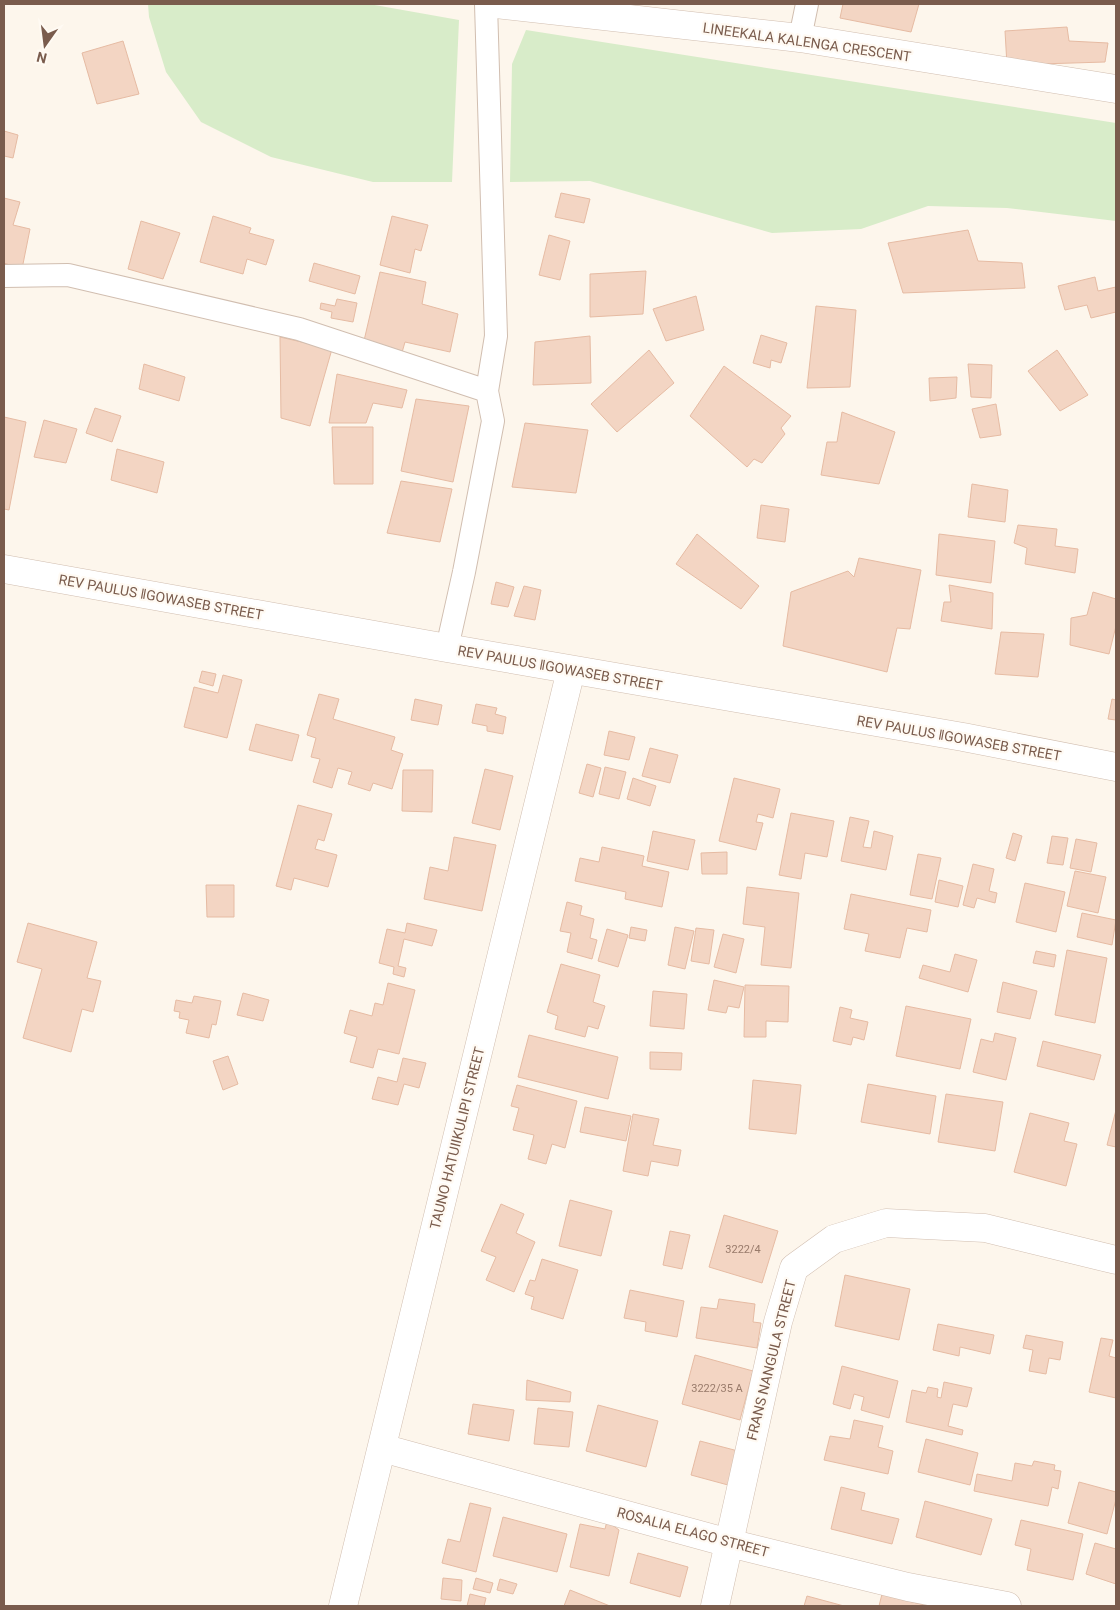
<svg xmlns="http://www.w3.org/2000/svg" width="1120" height="1610" font-family="Roboto,sans-serif">
  <rect width="100%" height="100%" fill="#fdf6ec"/>
  <path fill="#d8ecc9" d="M148 4H369L459 20 452 182H373L271 157 201 122 166 72 149 17Z
    M526 30 1116 123V221L1007 208 928 206 861 229 772 233 590 181 510 182 512 64Z"/>
  <path fill="#f3d5c3" stroke="#e6bba3" d="M843 4H919L911 32 840 18Z
    M1067 27 1069 41 1108 43 1105 62 1007 65 1005 31Z
    M123 41 139 94 97 104 82 53Z
    M4 131 18 135 13 158 4 156Z
    M561 193 590 199 584 223 555 217Z
    M4 198 20 202 13 225 30 229 22 269 4 263Z
    M213 216 251 228 249 233 274 240 266 265 247 259 243 274 200 262Z
    M392 216 428 225 421 251 415 249 410 273 380 265Z
    M141 221 180 233 163 279 128 269Z
    M968 230 978 261 1022 263 1025 288 903 293 888 243Z
    M549 235 570 241 560 280 539 275Z
    M314 263 360 276 355 294 309 281Z
    M646 271 643 314 590 317V274Z
    M380 272 426 282 422 304 458 314 450 352 405 342 401 356 363 345Z
    M1095 277 1098 291 1116 287V312L1091 318 1087 305 1065 310 1058 286Z
    M696 296 704 330 666 341 653 309Z
    M337 299 357 303 353 322 331 318 332 312 320 309 321 303 335 306Z
    M816 306 856 310 850 387 807 388Z
    M761 335 787 343 781 363 771 360 770 368 753 363Z
    M590 336 591 383 533 385 535 342Z
    M280 337 332 349 310 426 281 418Z
    M649 350 674 383 617 432 591 404Z
    M1057 350 1088 395 1060 411 1028 371Z
    M144 364 185 377 179 401 139 389Z
    M968 364 992 365 991 398 971 397Z
    M724 366 791 416 781 428 785 434 762 463 754 459 747 467 690 416Z
    M337 374 407 390 402 408 373 403 366 423H329Z
    M957 377 956 398 930 401 929 378Z
    M416 399 469 406 453 482 401 471Z
    M996 404 1001 435 980 438 972 409Z
    M95 408 121 416 112 442 86 433Z
    M842 412 895 432 879 484 821 475 827 442H837Z
    M4 417 26 422 9 510 4 509Z
    M44 420 77 429 66 463 34 457Z
    M525 423 588 430 576 493 512 487Z
    M332 427H373V484H334Z
    M117 449 164 462 157 493 111 480Z
    M401 481 452 489 440 542 387 533Z
    M972 484 1008 490 1005 522 968 517Z
    M761 505 789 509 785 542 757 538Z
    M1018 525 1057 529 1055 546 1078 549 1075 573 1025 564 1027 548 1014 543Z
    M697 534 759 586 741 609 676 564Z
    M939 534 995 541 991 583 936 575Z
    M859 558 921 570 910 629 897 628 887 672 783 646 791 592 848 571 854 577Z
    M496 582 514 587 508 607 491 604Z
    M949 585 993 593 992 629 941 621 944 602H951Z
    M524 586 541 590 535 620 514 616Z
    M1093 592 1116 599V626L1109 654 1070 645 1071 618 1087 615Z
    M1001 632 1044 634 1038 677 995 674Z
    M202 671 216 674 213 686 199 682Z
    M223 675 242 680 227 738 184 727 194 687 218 693Z
    M319 694 339 699 333 719 395 737 391 750 403 754 392 789 373 783 370 791 348 784 352 772 338 768 332 788 313 782 320 759 311 757 316 738 307 735Z
    M415 699 442 705 438 725 411 720Z
    M1112 699 1116 700V720L1108 719Z
    M476 704 497 708 495 714 506 717 503 734 487 731V726L472 723Z
    M256 724 299 735 292 761 249 750Z
    M609 731 635 737 629 760 604 755Z
    M650 748 678 755 670 783 642 776Z
    M587 764 601 768 593 797 579 793Z
    M605 767 626 772 619 799 599 794Z
    M485 769 513 776 500 830 472 823Z
    M403 770H433L432 812 402 811Z
    M633 778 656 786 650 806 627 799Z
    M734 778 780 789 773 818 758 814 756 822 763 823 756 850 719 841Z
    M298 805 332 814 324 841 318 839 315 849 337 855 328 887 294 878 291 890 276 886Z
    M791 813 834 821 827 857 805 853 801 879 779 875Z
    M850 817 869 821 863 847 871 848 874 831 893 836 886 870 841 861Z
    M653 831 695 840 688 870 647 861Z
    M1013 833 1022 836 1015 861 1006 858Z
    M1052 836 1068 838 1063 865 1047 863Z
    M454 837 496 845 482 911 424 899 430 867 448 871Z
    M1076 839 1097 843 1091 872 1070 868Z
    M602 847 644 856 642 866 669 872 662 907 625 899 626 892 575 881 580 858 599 862Z
    M727 852V874H702L701 853Z
    M918 854 941 858 932 899 910 895Z
    M973 864 994 869 989 891 997 893 995 903 977 898 974 908 963 905Z
    M1075 871 1106 877 1098 913 1067 906Z
    M939 880 963 886 958 907 935 902Z
    M1025 883 1065 892 1056 932 1016 922Z
    M206 885H234V917H207Z
    M747 887 799 893 791 968 761 965 765 927 743 924Z
    M851 894 931 910 927 932 907 928 900 958 865 951 869 934 844 929Z
    M567 902 582 906 580 915 594 919 590 938 597 940 592 959 567 952 571 933 560 931Z
    M1082 913 1116 920 1112 945 1077 937Z
    M28 923 97 942 87 978 101 981 93 1012 82 1009 71 1052 23 1038 42 969 17 962Z
    M407 923 437 930 432 946 404 939 398 966 406 968 404 977 393 974 394 967 379 963 387 929 405 933Z
    M631 927 647 930 645 941 629 938Z
    M675 927 694 931 685 969 668 965Z
    M696 928 714 930 709 964 691 961Z
    M607 929 628 935 618 967 598 961Z
    M723 934 744 939 736 973 714 967Z
    M1067 950 1107 958 1095 1023 1055 1015Z
    M1036 951 1056 955 1054 967 1033 963Z
    M955 954 977 960 968 992 919 978 923 965 950 972Z
    M561 964 600 975 593 1002 605 1006 598 1029 588 1026 585 1037 555 1029 558 1016 547 1012Z
    M714 980 744 987 739 1008 728 1006 726 1013 708 1010Z
    M1003 982 1037 991 1030 1019 997 1012Z
    M388 983 415 990 399 1054 378 1049 373 1068 350 1062 357 1037 344 1033 350 1010 372 1016 375 1003 383 1005Z
    M745 985 789 986 788 1022 766 1021V1037H744Z
    M653 991 687 994 684 1029 650 1026Z
    M243 993 269 1000 263 1021 237 1015Z
    M194 996 221 1001 216 1025 212 1024 209 1038 186 1033 189 1020 179 1018 180 1012 174 1011 176 1000 192 1003Z
    M906 1006 971 1019 960 1069 896 1056Z
    M840 1007 852 1010 850 1018 868 1022 864 1040 853 1037 851 1045 833 1041Z
    M995 1033 1016 1038 1006 1080 973 1072 981 1039 993 1042Z
    M529 1035 618 1057 608 1099 518 1077Z
    M1043 1041 1101 1055 1094 1080 1037 1066Z
    M650 1052 682 1053 681 1070 650 1069Z
    M228 1056 238 1084 223 1090 213 1061Z
    M403 1058 426 1063 419 1088 404 1084 398 1105 372 1099 378 1077 397 1082Z
    M753 1080 801 1085 796 1134 749 1129Z
    M868 1084 936 1096 930 1134 861 1122Z
    M517 1085 577 1101 565 1148 552 1144 546 1164 528 1159 534 1135 513 1130 519 1108 511 1106Z
    M946 1094 1003 1102 995 1151 938 1142Z
    M585 1107 631 1116 626 1141 580 1132Z
    M1116 1110V1147L1107 1145Z
    M1030 1113 1069 1123 1064 1141 1077 1144 1066 1186 1014 1172Z
    M633 1114 659 1119 653 1145 681 1150 678 1166 651 1161 648 1176 623 1171Z
    M570 1200 612 1211 601 1256 559 1246Z
    M501 1204 524 1214 516 1233 535 1242 514 1292 486 1280 496 1257 481 1251Z
    M724 1215 778 1231 762 1283 709 1267Z
    M670 1231 690 1235 682 1269 663 1265Z
    M542 1259 578 1270 563 1319 531 1309 534 1297 525 1294 530 1280 535 1281Z
    M845 1275 910 1289 899 1340 835 1326Z
    M630 1290 684 1301 677 1337 645 1331 646 1322 624 1318Z
    M719 1299 755 1304 753 1322 761 1323 757 1348 696 1338 701 1307 717 1309Z
    M938 1324 994 1335 990 1354 960 1347 959 1356 933 1350Z
    M1026 1335 1063 1342 1060 1360 1049 1358 1046 1374 1029 1371 1033 1350 1023 1348Z
    M1101 1338 1113 1340 1109 1356 1116 1358V1398L1089 1392Z
    M695 1355 753 1371 740 1420 682 1404Z
    M842 1366 898 1381 889 1418 861 1410 864 1397 854 1394 850 1409 833 1404Z
    M527 1380 571 1392 570 1402 526 1400Z
    M944 1382 972 1388 967 1407 953 1404 948 1426 963 1430 962 1435 906 1422 912 1390 926 1393 928 1387 938 1389 937 1397 941 1398Z
    M473 1404 514 1410 509 1441 468 1434Z
    M598 1405 658 1421 646 1467 586 1451Z
    M538 1408 573 1412 569 1447 534 1444Z
    M854 1420 883 1426 878 1447 893 1451 888 1474 824 1460 830 1436 850 1439Z
    M926 1439 978 1453 970 1485 918 1472Z
    M700 1441 738 1451 728 1485 691 1475Z
    M1034 1461 1055 1465 1054 1470 1061 1471 1058 1489 1052 1487 1048 1506 974 1491 977 1474 1012 1481 1015 1463 1032 1466Z
    M1079 1482 1116 1492V1499L1107 1534 1068 1523Z
    M841 1487 865 1493 861 1510 899 1519 892 1544 831 1529Z
    M925 1501 992 1519 981 1555 916 1537Z
    M470 1503 491 1508 476 1572 442 1563 448 1539 460 1542Z
    M503 1517 567 1534 557 1572 493 1556Z
    M1021 1520 1083 1534 1073 1580 1027 1570 1031 1549 1015 1545Z
    M607 1521 619 1530 609 1576 570 1567 580 1524 605 1529Z
    M1095 1543 1116 1549V1584L1086 1574Z
    M638 1553 688 1567 680 1597 630 1583Z
    M443 1578 462 1580 461 1601 441 1599Z
    M476 1578 493 1583 490 1593 473 1589Z
    M500 1579 517 1584 513 1594 497 1590Z
    M570 1590 610 1606H564Z
    M470 1594 486 1598 484 1606H467Z
    M882 1594 928 1606H879Z
    M807 1596 844 1606H804Z"/>
  <g fill="none" stroke-linecap="round" stroke-linejoin="round">
    <defs>
      <path id="lane" d="M800 38 807 4
        M4 276 68 275 299 329 487 391
        M447 648 464 572 493 421 487 391 496 336 486 4"/>
      <path id="street" d="M496 4 800 38 1116 89
        M4 569 447 648 963 737 1116 767
        M382 1448 729 1543 908 1587 1007 1606
        M343 1606 571 670
        M715 1606 778 1322 794 1268 834 1239 886 1223 985 1228 1116 1260"/>
    </defs>
    <use href="#lane" stroke="#d1beb0" stroke-width="24"/>
    <use href="#street" stroke="#d1beb0" stroke-width="29"/>
    <use href="#lane" stroke="#fff" stroke-width="22"/>
    <use href="#street" stroke="#fff" stroke-width="28"/>
  </g>
  <g text-anchor="middle" dominant-baseline="central" stroke-width="4.5" stroke-linejoin="round" paint-order="stroke">
    <g font-size="11" fill="#987a6a">
      <text x="743" y="1249">3222/4</text>
      <text x="717" y="1388">3222/35 A</text>
    </g>
    <g font-size="14" fill="#7a5c4d" stroke="#fffaf3">
      <text transform="translate(807 42) rotate(8)">LINEEKALA KALENGA CRESCENT</text>
      <text transform="translate(161 597) rotate(10)">REV PAULUS ǁGOWASEB STREET</text>
      <text transform="translate(560 668) rotate(10)">REV PAULUS ǁGOWASEB STREET</text>
      <text transform="translate(959 738) rotate(10)">REV PAULUS ǁGOWASEB STREET</text>
      <text transform="translate(457 1138) rotate(-76)">TAUNO HATUIIKULIPI STREET</text>
      <text transform="translate(771 1360) rotate(-76)">FRANS NANGULA STREET</text>
      <text transform="translate(693 1532) rotate(15)">ROSALIA ELAGO STREET</text>
    </g>
  </g>
  <rect width="1120" height="1610" fill="none" stroke="#7a5c4d" stroke-width="10"/>
  <g transform="translate(45 45) rotate(194)" stroke="#fffaf3" stroke-width="4" paint-order="stroke">
  <path d="M0-4L9 19L0 12L-9 19Z" fill="#7a5c4d"/>
  <text y="-8" font-size="14" font-weight="bold" text-anchor="middle" fill="#7a5c4d">N</text>
  </g>
</svg>
